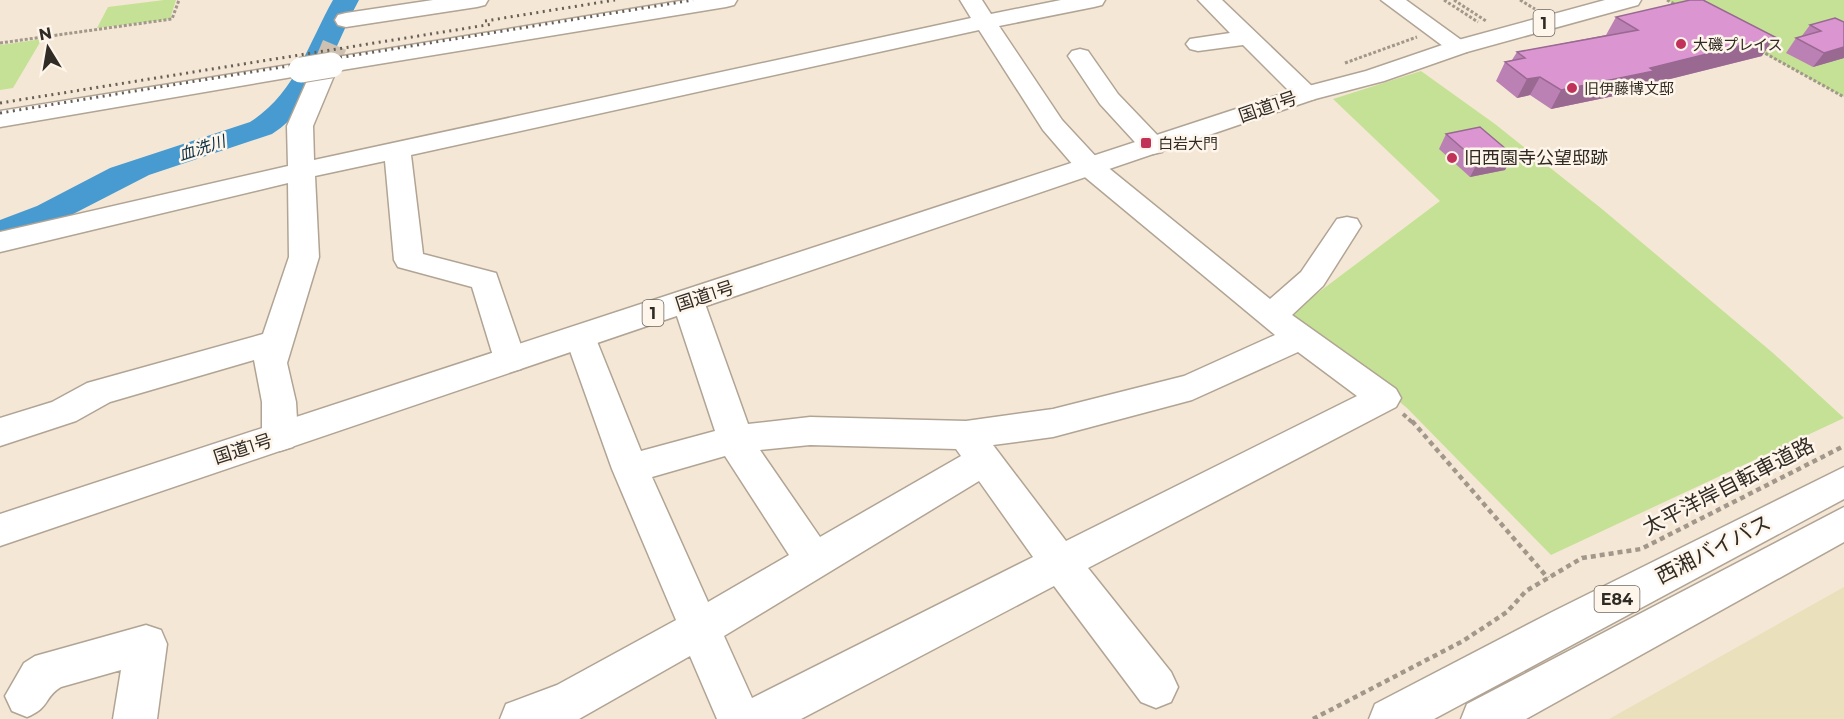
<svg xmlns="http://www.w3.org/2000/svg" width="1844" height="719" font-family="Montserrat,'Noto Sans JP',sans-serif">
  <rect width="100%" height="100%" fill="#f5e7d6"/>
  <path fill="#c5e195" d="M164 0H176L170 19 97 28 108 7Z
    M1667 0H1844V97Z
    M42 39 13 88 0 90V45Z
    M1421 71 1495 124 1602 209 1773 353 1844 418 1551 555 1407 408 1291 313 1440 201 1333 99Z"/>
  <path fill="#eae0bb" d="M1844 587V719H1609Z"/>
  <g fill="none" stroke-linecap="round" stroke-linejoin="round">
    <path fill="#489bd0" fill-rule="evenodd" d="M333 0H359C333 48 320 103 272 134L149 175 46 228 0 242V220L37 206 110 168 250 122C295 94 308 44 333 0Z"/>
    <path stroke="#cec1b2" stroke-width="25" stroke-dasharray="25 12" stroke-linecap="butt" d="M325 68 337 39"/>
    <defs>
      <path id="minor" d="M433 0H488L485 5 477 7 346 27 338 25 335 20 338 15 346 13Z
        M686 0H737L734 5 726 7 336 71 313 126 314 160 971 18 960 0H982L991 14 1061 0H1105L1102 5 1094 7 999 26 1062 120 1100 161 1270 299 1301 272 1337 219 1347 217 1357 219 1361 226 1323 286 1292 315 1396 389 1401 398 1396 407 1088 568 1171 672 1178 687 1171 702 1156 708 1141 702 1054 586 801 719H717L690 656 579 719H500L506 704 557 685 676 620 612 469 565 337 570 329 581 325 592 329 641 451 715 431 672 301 677 293 688 290 699 293 704 301 748 424 810 417 966 421 1053 409 1184 376 1275 335 1080 173 1043 130 979 30 411 155 423 254 496 273 526 360 521 369 509 372 497 369 472 287 398 267 394 260 385 161 315 176 319 257 287 363 296 402 298 437 293 447 280 451 267 447 262 437V402L254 360 110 402 76 421 0 446V418L52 402 87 383 263 334 289 257 288 183 0 252V232L288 166 287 126 310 74 0 127V111L301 63 310 65 312 69 317 63 331 58ZM1298 352 1357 396 1066 541 993 445 1053 437 1192 400ZM810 445 956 449 961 456 820 537 760 450ZM725 456 789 555 708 602 652 477ZM979 481 1033 557 752 698 724 636Z
        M1198 0H1222L1315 89 1318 94 1315 99 1306 101 1297 99 1243 45 1198 51 1190 49 1186 44 1190 39 1230 33Z
        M1381 0H1406L1471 47 1467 52H1451Z
        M1080 49 1088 51 1118 94 1162 140 1166 146 1162 152 1153 154 1144 152 1100 104 1068 56 1072 51Z
        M146 625 161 630 167 644 157 719H113L121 670 61 687C43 698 51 707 27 717L12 711 5 696 24 663 35 656Z"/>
      <path id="highway" d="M1605 0H1641L1638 5 1467 52 1384 81 1315 99 0 546V514L1297 89 1366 71 1451 42Z
        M1844 467V499L1434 719H1369L1375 704 1552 612Z
        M1844 507V542L1526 719H1461L1467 704Z"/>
    </defs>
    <use href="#minor" stroke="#b1a494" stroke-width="3"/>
    <use href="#highway" stroke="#b1a494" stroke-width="3"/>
    <path stroke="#a1978a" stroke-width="3" stroke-dasharray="3 2" stroke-linecap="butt" d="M1444 0 1478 22
      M1454 0 1486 21
      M1520 0 1535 9
      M1667 0 1678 6
      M0 43 172 19 179 0
      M1761 51 1844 97
      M1345 63 1417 37"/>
    <path stroke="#a1978a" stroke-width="4" stroke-dasharray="4.5 3" stroke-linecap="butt" d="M1403 414 1413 423"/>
    <path stroke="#a1978a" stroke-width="4.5" stroke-dasharray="5 4" stroke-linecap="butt" d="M1412 421 1548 578
      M1313 719 1463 641 1507 612 1526 591 1582 558 1641 549 1844 446"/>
    <use href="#minor" fill="#fff" fill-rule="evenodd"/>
    <use href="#highway" fill="#fff" fill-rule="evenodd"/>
    <path stroke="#675f56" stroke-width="3" stroke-dasharray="2 4.5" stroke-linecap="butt" d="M485 21 615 0
      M0 103 493 24
      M0 113 693 0"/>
    <defs>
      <path id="minor-bridge" d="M301 70 331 65"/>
    </defs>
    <use href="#minor-bridge" stroke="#b1a494" stroke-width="27" stroke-linecap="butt"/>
    <use href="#minor-bridge" stroke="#fff" stroke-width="25"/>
  </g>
  <path fill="#bc81b4" d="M1616 17 1762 56 1646 85 1643 90 1551 109 1530 95 1517 98 1496 81 1505 62 1512 60 1517 52 1606 35Z
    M1844 22V58L1813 67 1786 53 1796 38 1801 37 1810 25Z
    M1446 134 1513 155 1505 170 1470 177 1439 149Z"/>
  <path fill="#996992" d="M1775 37 1762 56 1646 85 1643 90 1551 109 1561 90Z
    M1844 47V58L1813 67 1824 53Z
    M1540 77 1530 95 1517 98 1527 79Z
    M1513 155 1505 170 1470 177 1478 162Z"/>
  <path fill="#db96d1" stroke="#996992" stroke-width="1.5" d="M1690 0H1703L1775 37 1650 68 1654 71 1561 90 1540 77 1527 79 1505 62 1525 58 1517 52 1638 30 1616 17Z
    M1835 18 1844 22V47L1824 53 1796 38 1821 31 1810 25Z
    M1480 127 1513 155 1478 162 1446 134Z"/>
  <g fill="#c1325b" stroke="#fef5eb" stroke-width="2">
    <circle cx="1681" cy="44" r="6"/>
    <circle cx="1572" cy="88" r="6"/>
    <rect x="1140" y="137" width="12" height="12" rx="3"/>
    <circle cx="1452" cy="158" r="6"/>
  </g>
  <g text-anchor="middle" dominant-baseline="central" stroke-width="5" stroke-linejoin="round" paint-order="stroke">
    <g font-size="15" fill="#302b24" stroke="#fef5eb" text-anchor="start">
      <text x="1693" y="44">大磯プレイス</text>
      <text x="1584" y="88">旧伊藤博文邸</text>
      <text x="1158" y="143">白岩大門</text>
    </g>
    <g fill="#fef5eb" stroke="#6e6860" stroke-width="1.5">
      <rect x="1533.5" y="10" width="21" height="26" rx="4.5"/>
      <rect x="642.5" y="300" width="21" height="26" rx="4.5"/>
      <rect x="1594.5" y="586" width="45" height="26" rx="4.5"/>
    </g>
    <g font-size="16" font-weight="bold" fill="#302b24">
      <text x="1544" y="23">1</text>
      <text x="653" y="313">1</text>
      <text x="1617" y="599">E84</text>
    </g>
    <g font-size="16" font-style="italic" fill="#0a2f45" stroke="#fef5eb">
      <text transform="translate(202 148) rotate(-18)">血洗川</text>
    </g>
    <g font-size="18" fill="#302b24" stroke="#fef5eb">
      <text transform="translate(1268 107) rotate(-19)">国道1号</text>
      <text transform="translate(705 296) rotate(-18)">国道1号</text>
      <text transform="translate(243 449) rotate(-18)">国道1号</text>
    </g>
    <g font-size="18" fill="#302b24" stroke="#fef5eb" text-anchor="start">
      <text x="1464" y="158">旧西園寺公望邸跡</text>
    </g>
    <g font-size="21" fill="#302b24" stroke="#fef5eb">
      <text transform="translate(1728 486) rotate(-27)">太平洋岸自転車道路</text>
      <text transform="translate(1713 549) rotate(-27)">西湘バイパス</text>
    </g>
  </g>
  <g transform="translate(48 48) rotate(349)" stroke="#fef5eb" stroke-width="4.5" paint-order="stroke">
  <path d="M0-4.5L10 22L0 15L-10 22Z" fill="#302b24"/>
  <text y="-9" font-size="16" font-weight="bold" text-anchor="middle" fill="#302b24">N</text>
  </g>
</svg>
